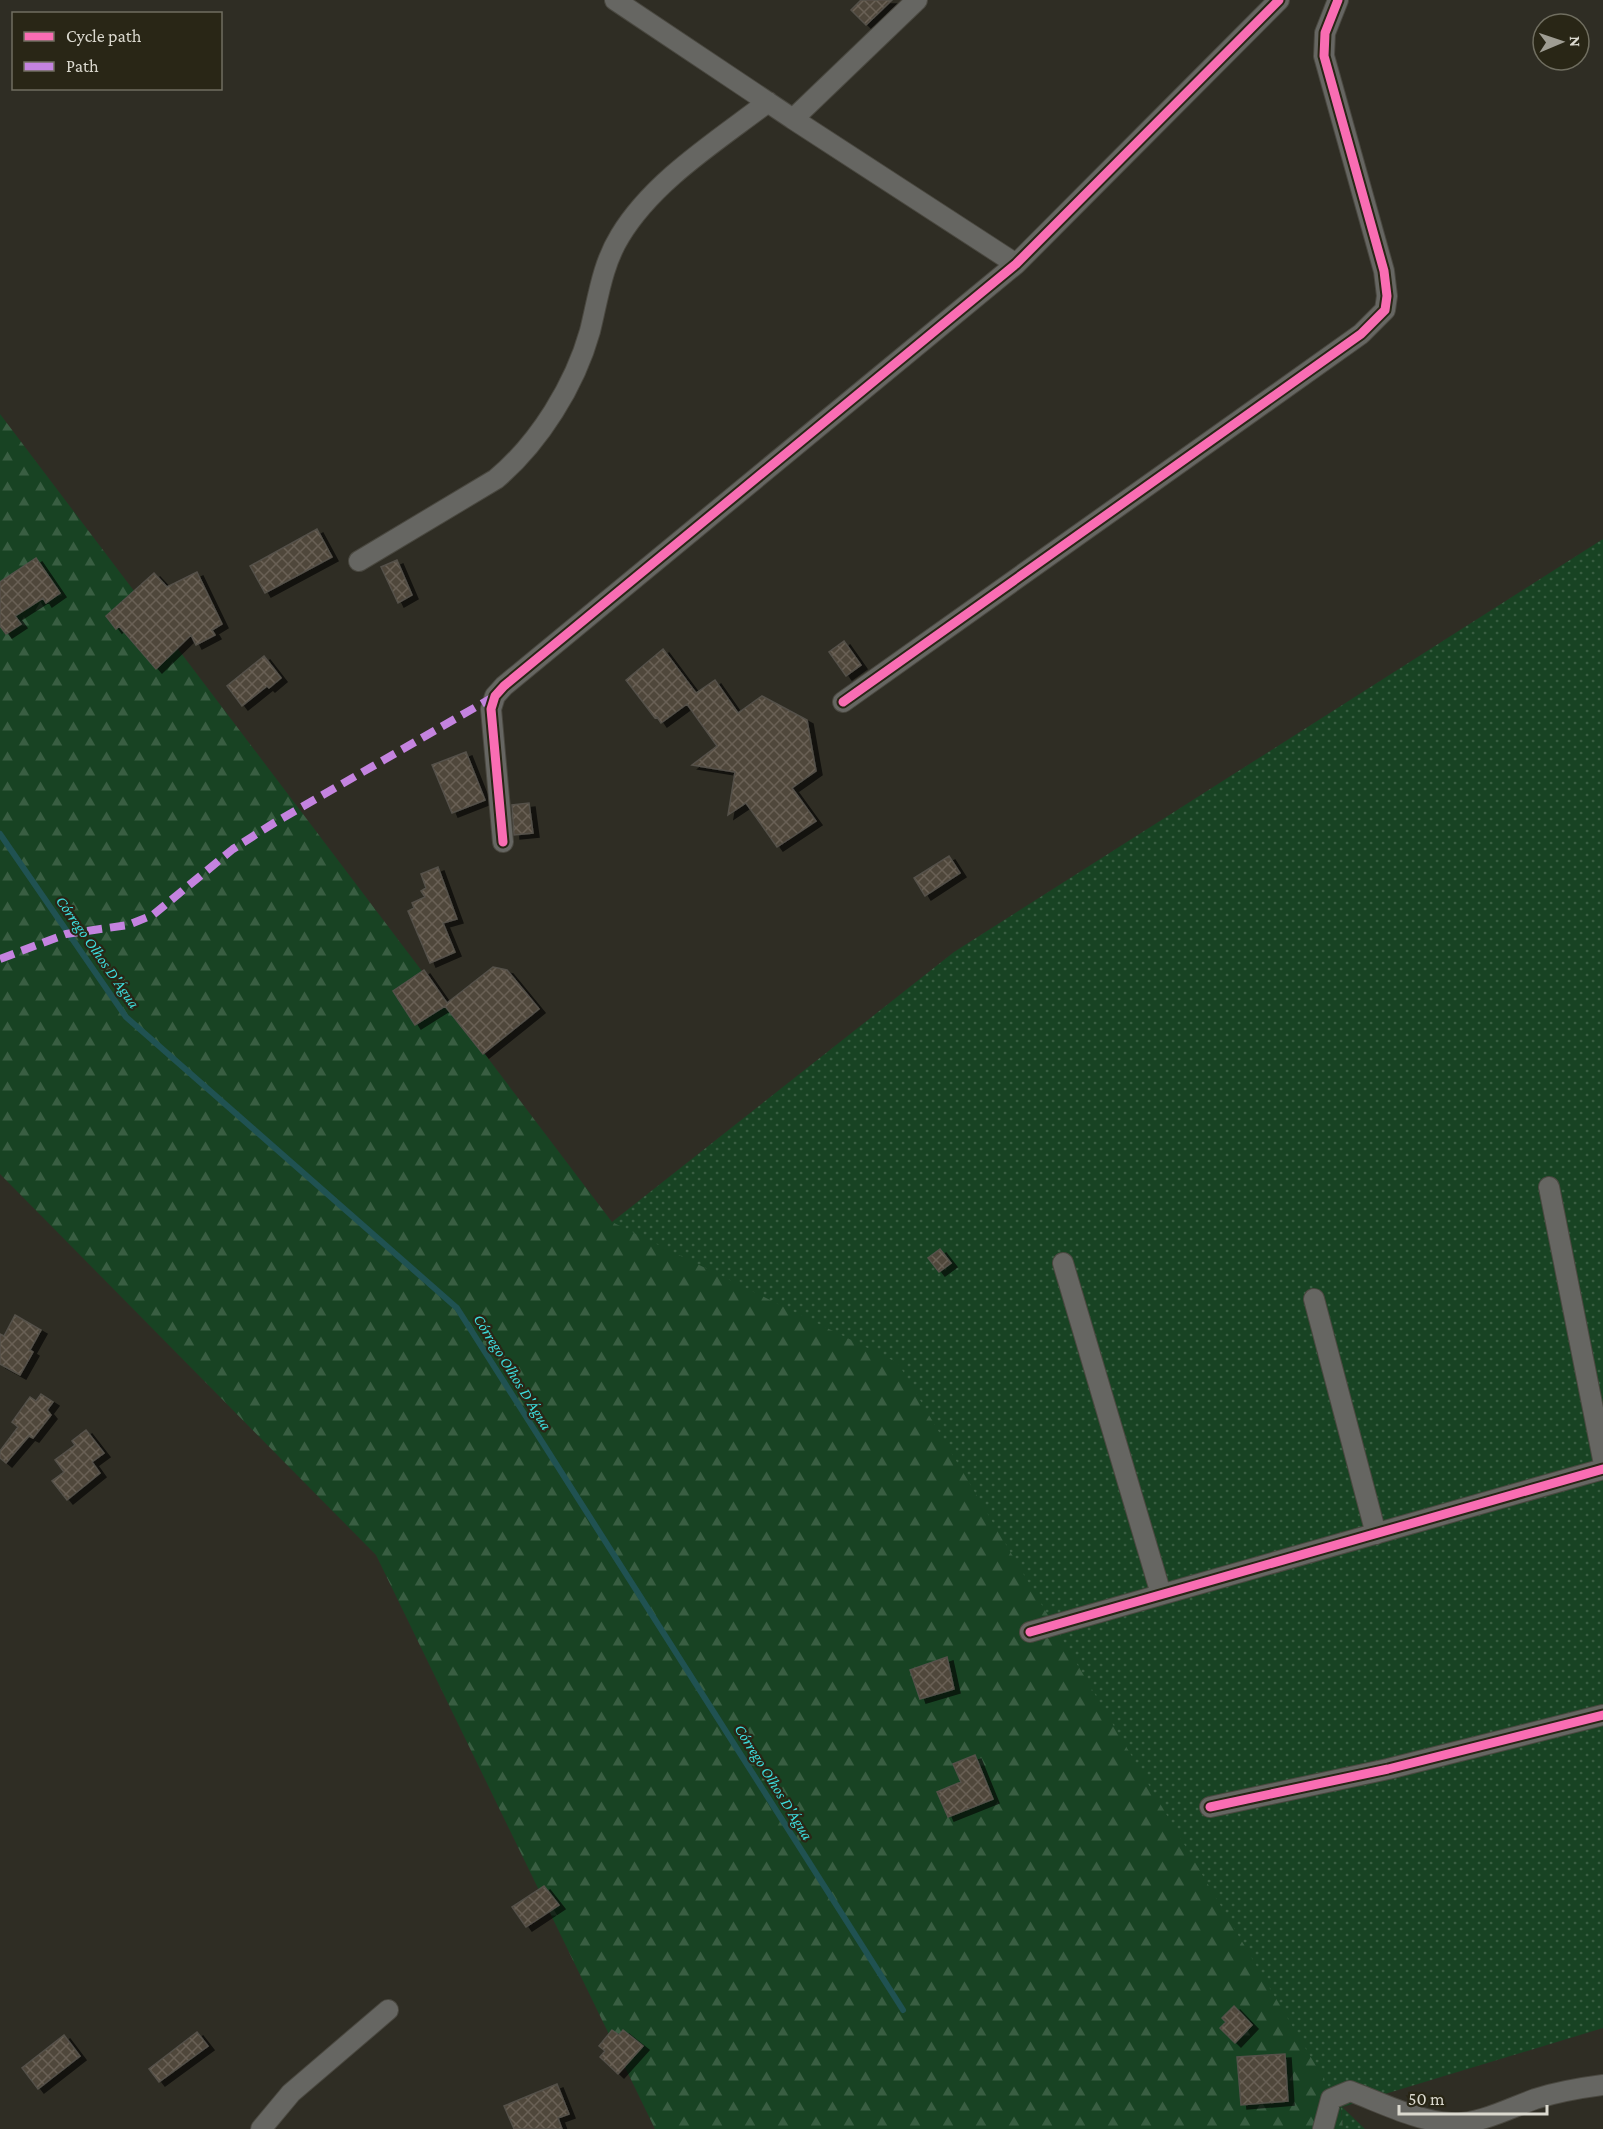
<svg xmlns="http://www.w3.org/2000/svg" width="1603" height="2129" font-family="'Crimson Pro',serif">
  <defs>
    <pattern id="grass-dots" width="8" height="8" patternUnits="userSpaceOnUse" patternTransform="scale(1.5)"><rect width="8" height="8" fill="#184323"/><path d="M2 2h.1M6 6h.1" fill="none" stroke="#395e42" stroke-width="1.8" stroke-linecap="round"/></pattern>
    <pattern id="forest-firs" width="22" height="20" patternUnits="userSpaceOnUse" patternTransform="scale(1.5)"><rect width="22" height="20" fill="#184323"/><path d="M5 1l3.5 6h-7zM16 11l3.5 6h-7z" fill="#395e42"/></pattern>
    <pattern id="building-cross-hatch" width="8" height="8" patternUnits="userSpaceOnUse" patternTransform="scale(1.5)"><rect width="8" height="8" fill="#50473b"/><path d="M0 0l8 8M0 8l8-8" fill="none" stroke="#696156"/></pattern>
    <filter id="shadow"><feDropShadow dx="6" dy="4" stdDeviation="0" flood-color="#0009"/></filter>
  </defs>
  <rect width="100%" height="100%" fill="#2f2d24"/>
  <path fill="url(#grass-dots)" d="M1603 539V2028L1342 2107 1365 2129H1343L1341 2108 612 1222 954 952Z"/>
  <path fill="url(#forest-firs)" d="M0 414 612 1222 898 1363 1341 2108 1343 2129H655L376 1555 0 1174Z"/>
  <g fill="none" stroke-linecap="round" stroke-linejoin="round">
    <path stroke="#205252" stroke-width="6" d="M0 834 126 1017 457 1308 903 2010"/>
  </g>
  <path fill="url(#building-cross-hatch)" stroke="#55514a" stroke-width="1.5" filter="url(#shadow)" d="M861 0H892L866 25 851 10Z
    M317 529 332 557 265 593 250 566Z
    M36 558 60 593 46 603 43 598 15 616 21 624 6 634 0 626V582Z
    M397 560 412 595 398 603 381 567Z
    M197 572 222 624 212 630 215 635 196 645 191 635 156 669 119 626 116 629 106 616 154 573 167 587Z
    M844 641 861 665 846 676 829 652Z
    M663 649 696 693 715 680 738 713 762 696 807 720 816 771 792 788 816 821 777 847 746 803 728 815 735 772 692 765 717 746 687 704 661 723 657 717 655 718 626 680Z
    M264 656 281 678 269 688 267 686 242 706 227 686Z
    M466 752 485 800 452 813 432 765Z
    M529 803 533 833 514 835 512 805Z
    M949 856 960 873 925 896 914 878Z
    M438 867 457 919 443 923 455 952 430 963 408 911 414 908 412 903 425 897 421 891 426 888 421 874Z
    M493 967 507 970 539 1009 483 1054 445 1006 415 1025 393 991 424 970 447 1003Z
    M940 1249 951 1263 939 1272 928 1258Z
    M15 1315 41 1330 30 1350 33 1352 20 1375 0 1364V1334L4 1336Z
    M41 1394 53 1402 47 1410 51 1415 33 1438 29 1436 6 1463 0 1458V1451L18 1427 12 1422 30 1397 36 1401Z
    M86 1430 104 1453 92 1462 100 1473 67 1500 52 1481 64 1472 55 1460 75 1445 72 1441Z
    M947 1657 954 1689 920 1699 910 1670Z
    M975 1755 993 1799 948 1817 937 1792 961 1782 953 1764Z
    M544 1886 559 1905 526 1927 512 1907Z
    M1234 2006 1252 2025 1235 2043 1220 2028 1226 2022 1222 2018Z
    M612 2030 619 2035 623 2030 643 2046 618 2074 600 2057 605 2051 599 2046Z
    M197 2032 208 2046 159 2082 149 2069Z
    M64 2035 80 2056 38 2089 22 2068Z
    M1285 2054 1288 2101 1241 2105 1237 2057Z
    M557 2084 569 2114 558 2118 562 2129H514L504 2106Z"/>
  <g fill="none" stroke-linecap="round" stroke-linejoin="round">
    <defs>
      <path id="street" d="M615 0 793 119
        M917 0 793 119 1016 264
        M359 561 496 479C539 443 575 385 590 331 598 299 602 265 620 236 653 181 717 141 768 102
        M843 702 1361 334 1385 310 1387 296 1384 271 1324 56 1325 33 1338 0
        M503 842 491 709 495 696 504 686 1016 264 1279 0
        M1549 1187 1603 1459
        M1063 1263 1161 1594
        M1314 1299 1376 1534
        M1030 1632 1603 1469
        M1210 1807 1388 1769 1603 1715
        M261 2129 291 2093 388 2010
        M1323 2129 1331 2099 1350 2091C1382 2103 1417 2121 1451 2123 1478 2125 1510 2108 1535 2099 1557 2092 1580 2088 1603 2085"/>
    </defs>
    <use href="#street" stroke="#4a4840" stroke-width="22"/>
    <use href="#street" stroke="#666662" stroke-width="20"/>
    <path stroke="#c483df" stroke-width="8" stroke-dasharray="15 8" stroke-linecap="butt" d="M0 959 66 934 128 925 153 915 233 849 274 823 495 696"/>
    <defs>
      <path id="cycleway" d="M843 702 1361 334 1385 310 1387 296 1384 271 1324 56 1325 33 1338 0
        M503 842 491 709 495 696 504 686 1016 264 1279 0
        M1030 1632 1603 1469
        M1210 1807 1388 1769 1603 1715"/>
    </defs>
    <use href="#cycleway" stroke="#292616" stroke-width="13"/>
    <use href="#cycleway" stroke="#f96db3" stroke-width="9"/>
  </g>
  <g text-anchor="middle" dominant-baseline="central" stroke-width="4.5" stroke-linejoin="round" paint-order="stroke">
    <g font-size="16" font-style="italic" fill="#3ddbdc" stroke="#292616">
      <text transform="translate(98 952) rotate(55)">Córrego Olhos D'Água</text>
      <text transform="translate(513 1372) rotate(58)">Córrego Olhos D'Água</text>
      <text transform="translate(774 1782) rotate(58)">Córrego Olhos D'Água</text>
    </g>
  </g>
  <rect x="12" y="12" width="210" height="78" fill="#292616" stroke="#706e60" stroke-width="1.5"/>
  <rect x="24" y="32" width="30" height="9" fill="#f96db3" stroke="#706e60" stroke-width="1.5"/>
  <text x="66" y="42" font-size="18" fill="#dbd9cf">Cycle path</text>
  <rect x="24" y="62" width="30" height="9" fill="#c483df" stroke="#706e60" stroke-width="1.5"/>
  <text x="66" y="72" font-size="18" fill="#dbd9cf">Path</text>
  <g transform="translate(1561 42) rotate(88)"><circle r="28" fill="#292616" stroke="#706e60" stroke-width="1.5"/>
  <path d="M0-4.5L10 22L0 15L-10 22Z" fill="#9f9d93"/>
  <text y="-9" font-size="16" font-weight="bold" text-anchor="middle" fill="#dbd9cf">N</text>
  </g>
  <path d="M1399 2105v9h148v-9" fill="none" stroke="#dbd9cf" stroke-width="3"/>
  <text x="1408" y="2105" font-size="18" fill="#dbd9cf" stroke="#292616" stroke-width="4.5" paint-order="stroke">50 m</text>
</svg>
